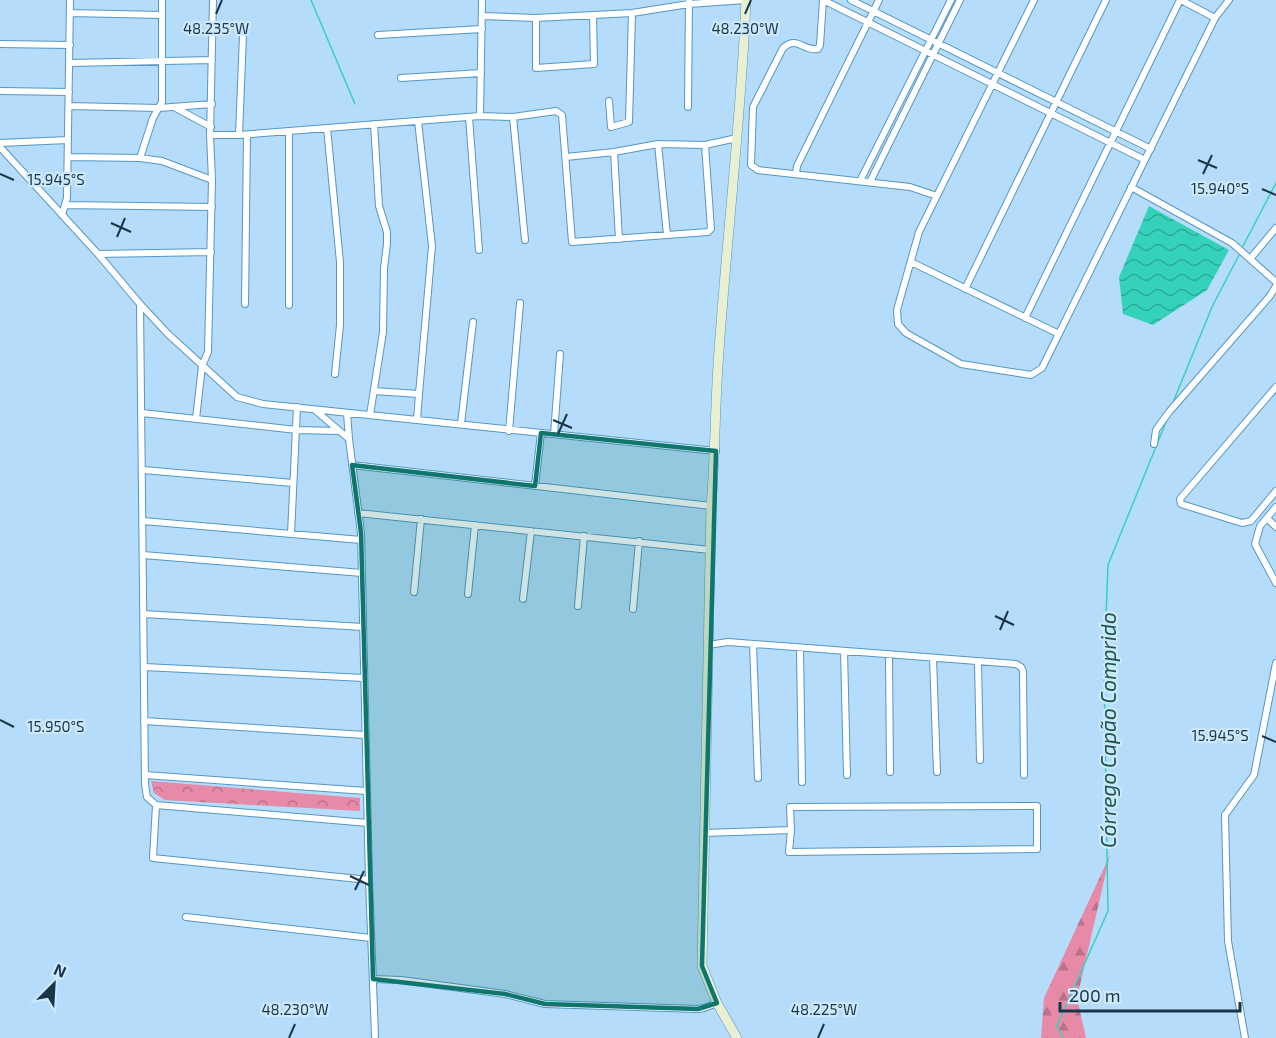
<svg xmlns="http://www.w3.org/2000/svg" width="1276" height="1038" font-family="'Exo 2',sans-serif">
  <defs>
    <pattern id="forest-firs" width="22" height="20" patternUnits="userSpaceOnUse" patternTransform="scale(1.5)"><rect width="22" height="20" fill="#e78aa7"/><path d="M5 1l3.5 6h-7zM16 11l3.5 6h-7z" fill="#ba728a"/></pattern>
    <pattern id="park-crowns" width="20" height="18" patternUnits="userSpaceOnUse" patternTransform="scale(1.5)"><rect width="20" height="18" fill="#e78aa7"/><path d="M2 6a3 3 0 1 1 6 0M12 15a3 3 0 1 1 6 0" fill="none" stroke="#ba728a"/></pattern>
    <pattern id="water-waves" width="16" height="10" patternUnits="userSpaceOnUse" patternTransform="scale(1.5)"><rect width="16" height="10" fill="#35d2bb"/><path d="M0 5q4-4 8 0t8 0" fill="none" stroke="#2cab9a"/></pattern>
  </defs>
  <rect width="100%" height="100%" fill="#b5dcfa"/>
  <path fill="url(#forest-firs)" d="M1110 855 1077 998 1086 1038H1041L1044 998Z"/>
  <path fill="url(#park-crowns)" d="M151 781 360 798V811L165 800 154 793Z"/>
  <path fill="url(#water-waves)" d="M1149 206 1229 250 1207 290 1153 325 1123 314 1119 277Z"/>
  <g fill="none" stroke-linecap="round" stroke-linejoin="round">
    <path stroke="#35d2bb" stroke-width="1.5" d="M311 0 355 104
      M1243 246 1276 183
      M1174 400 1212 307 1239 255
      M1063 1038 1057 1026 1108 911 1104 667 1108 565 1166 422"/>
    <defs>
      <path id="street" d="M213 0 210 135H239L480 116 513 117 556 111 562 115 572 242 708 232 711 229 705 145
        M823 0 820 45 818 49C803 52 798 35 783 48L753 107 751 165 758 170 910 187 937 196
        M823 0 1145 160
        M851 0 1151 149
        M1034 0 919 232 897 310 898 324 906 333 961 364 1031 375 1042 368 1215 18 1229 0
        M1181 0 1215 18
        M70 13 162 15
        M482 16 536 18 632 13 689 4 746 0
        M536 18V68L594 64 593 15
        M378 35 482 29
        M0 44 70 45
        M70 63 212 60
        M401 78 481 73
        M0 91 69 92
        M609 101 611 127 629 122 632 13
        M69 106 159 108 212 104
        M174 107 211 127
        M688 107 689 1
        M480 116 482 0
        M469 117 479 250
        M513 117 525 240
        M327 128 340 262V325L335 374
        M239 135 243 35
        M0 143 68 140
        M658 144 667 235
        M0 147 98 254 140 304 145 784 147 797 156 805 368 823
        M614 152 619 239
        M68 157 140 158 162 161 212 180
        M566 157 614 152 658 144 705 145 737 138
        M140 158 153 118 162 102V0
        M796 174 797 166 879 0
        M860 181 951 0
        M870 182 960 0
        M1131 187 1232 243 1276 282
        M65 205 212 207
        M62 215 67 198 70 0
        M98 254 211 252
        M1250 259 1276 228
        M911 262 1059 334
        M965 289 1106 0
        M140 304 168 334 237 397 263 404 716 451
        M245 304 247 135
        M289 305V131
        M1025 318 1180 0
        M1276 387 1180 499 1181 504 1242 523 1251 521 1276 491
        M374 391 419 394 432 246 418 121
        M315 410 349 439
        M142 413 297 430 339 431
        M347 413 349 439 361 533 369 880 375 1036
        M370 415 383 332 384 268 387 244V232L379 206 374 124
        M196 419 202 366 208 352 212 180 210 135
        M417 420 419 394
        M461 424 473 322
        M509 431 520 303
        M554 434 560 354
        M1154 444 1156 430 1169 412 1270 296 1276 286
        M352 465 711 506
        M143 470 293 483
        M535 486 541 433
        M1276 507 1260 526 1255 544 1276 583
        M358 513 710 550
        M1267 518 1276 527
        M143 521 361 540
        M291 534 297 407
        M143 555 362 573
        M414 592 421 519
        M468 594 475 525
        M523 599 531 531
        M578 606 584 536
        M633 609 639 541
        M144 614 363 627
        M753 644 758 778
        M708 645 728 642 1016 664 1021 667 1023 671 1024 775
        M800 648 802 782
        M844 651 847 775
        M889 655 890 772
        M933 658 937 772
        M978 662 980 760
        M144 667 364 678
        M144 721 365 735
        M145 775 366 791
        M156 805 153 858 369 880
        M1037 806V849L789 852 791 830 790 807Z
        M704 833 791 830
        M186 917 371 938
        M373 979 401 980 505 994 545 1004 698 1009 704 1008 717 1003
        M1245 1038 1228 941 1225 815 1254 775 1276 663"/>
      <path id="secondary" d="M737 1038 717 1003 702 966 711 506C715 459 715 412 718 365 726 243 741 122 746 0"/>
    </defs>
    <use href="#street" stroke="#5497c5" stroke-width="8"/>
    <use href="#secondary" stroke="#5497c5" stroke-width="10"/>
    <use href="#street" stroke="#fff" stroke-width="6"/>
    <use href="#secondary" stroke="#e9f0d2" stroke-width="9"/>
  </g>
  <path fill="#0f766e" fill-opacity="0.2" stroke="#0f766e" stroke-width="4.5" stroke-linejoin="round" d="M541 433 716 451 702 966 717 1003 698 1009 545 1004 505 994 373 979 361 533 352 465 535 486Z"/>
  <path fill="none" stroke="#193548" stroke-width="2" d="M216 14 222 0M745 14 751 0M1198 160 1217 168M0 174 14 180M1203 174 1212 155M1262 189 1276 195M111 223 131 232M117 237 125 218M553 420 572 428M558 434 567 414M995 616 1014 625M1000 630 1008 611M0 720 14 727M1262 736 1276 742M350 876 369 885M355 890 364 871M289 1038 295 1024M818 1038 824 1024"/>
  <g text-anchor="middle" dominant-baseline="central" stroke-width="4.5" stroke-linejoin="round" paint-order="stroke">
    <g font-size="21" font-style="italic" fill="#19574d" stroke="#cde8fb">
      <text transform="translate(1107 730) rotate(-90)">Córrego Capão Comprido</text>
    </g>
  </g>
  <g font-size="15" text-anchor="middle" fill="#193548" stroke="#cde8fb" stroke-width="4.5" stroke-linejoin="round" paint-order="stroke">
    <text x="216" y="34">48.235°W</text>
    <text x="745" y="34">48.230°W</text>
    <text x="56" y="185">15.945°S</text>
    <text x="1220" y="194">15.940°S</text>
    <text x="56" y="732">15.950°S</text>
    <text x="1220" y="741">15.945°S</text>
    <text x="295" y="1015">48.230°W</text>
    <text x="824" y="1015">48.225°W</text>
  </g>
  <g transform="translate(54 984) rotate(24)" stroke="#cde8fb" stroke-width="4.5" paint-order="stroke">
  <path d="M0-4.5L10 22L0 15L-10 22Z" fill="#193548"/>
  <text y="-9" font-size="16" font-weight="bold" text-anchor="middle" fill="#193548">N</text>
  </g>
  <path d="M1060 1002v9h180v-9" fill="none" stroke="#193548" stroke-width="3"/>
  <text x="1069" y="1002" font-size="18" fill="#193548" stroke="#cde8fb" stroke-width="4.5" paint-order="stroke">200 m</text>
</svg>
